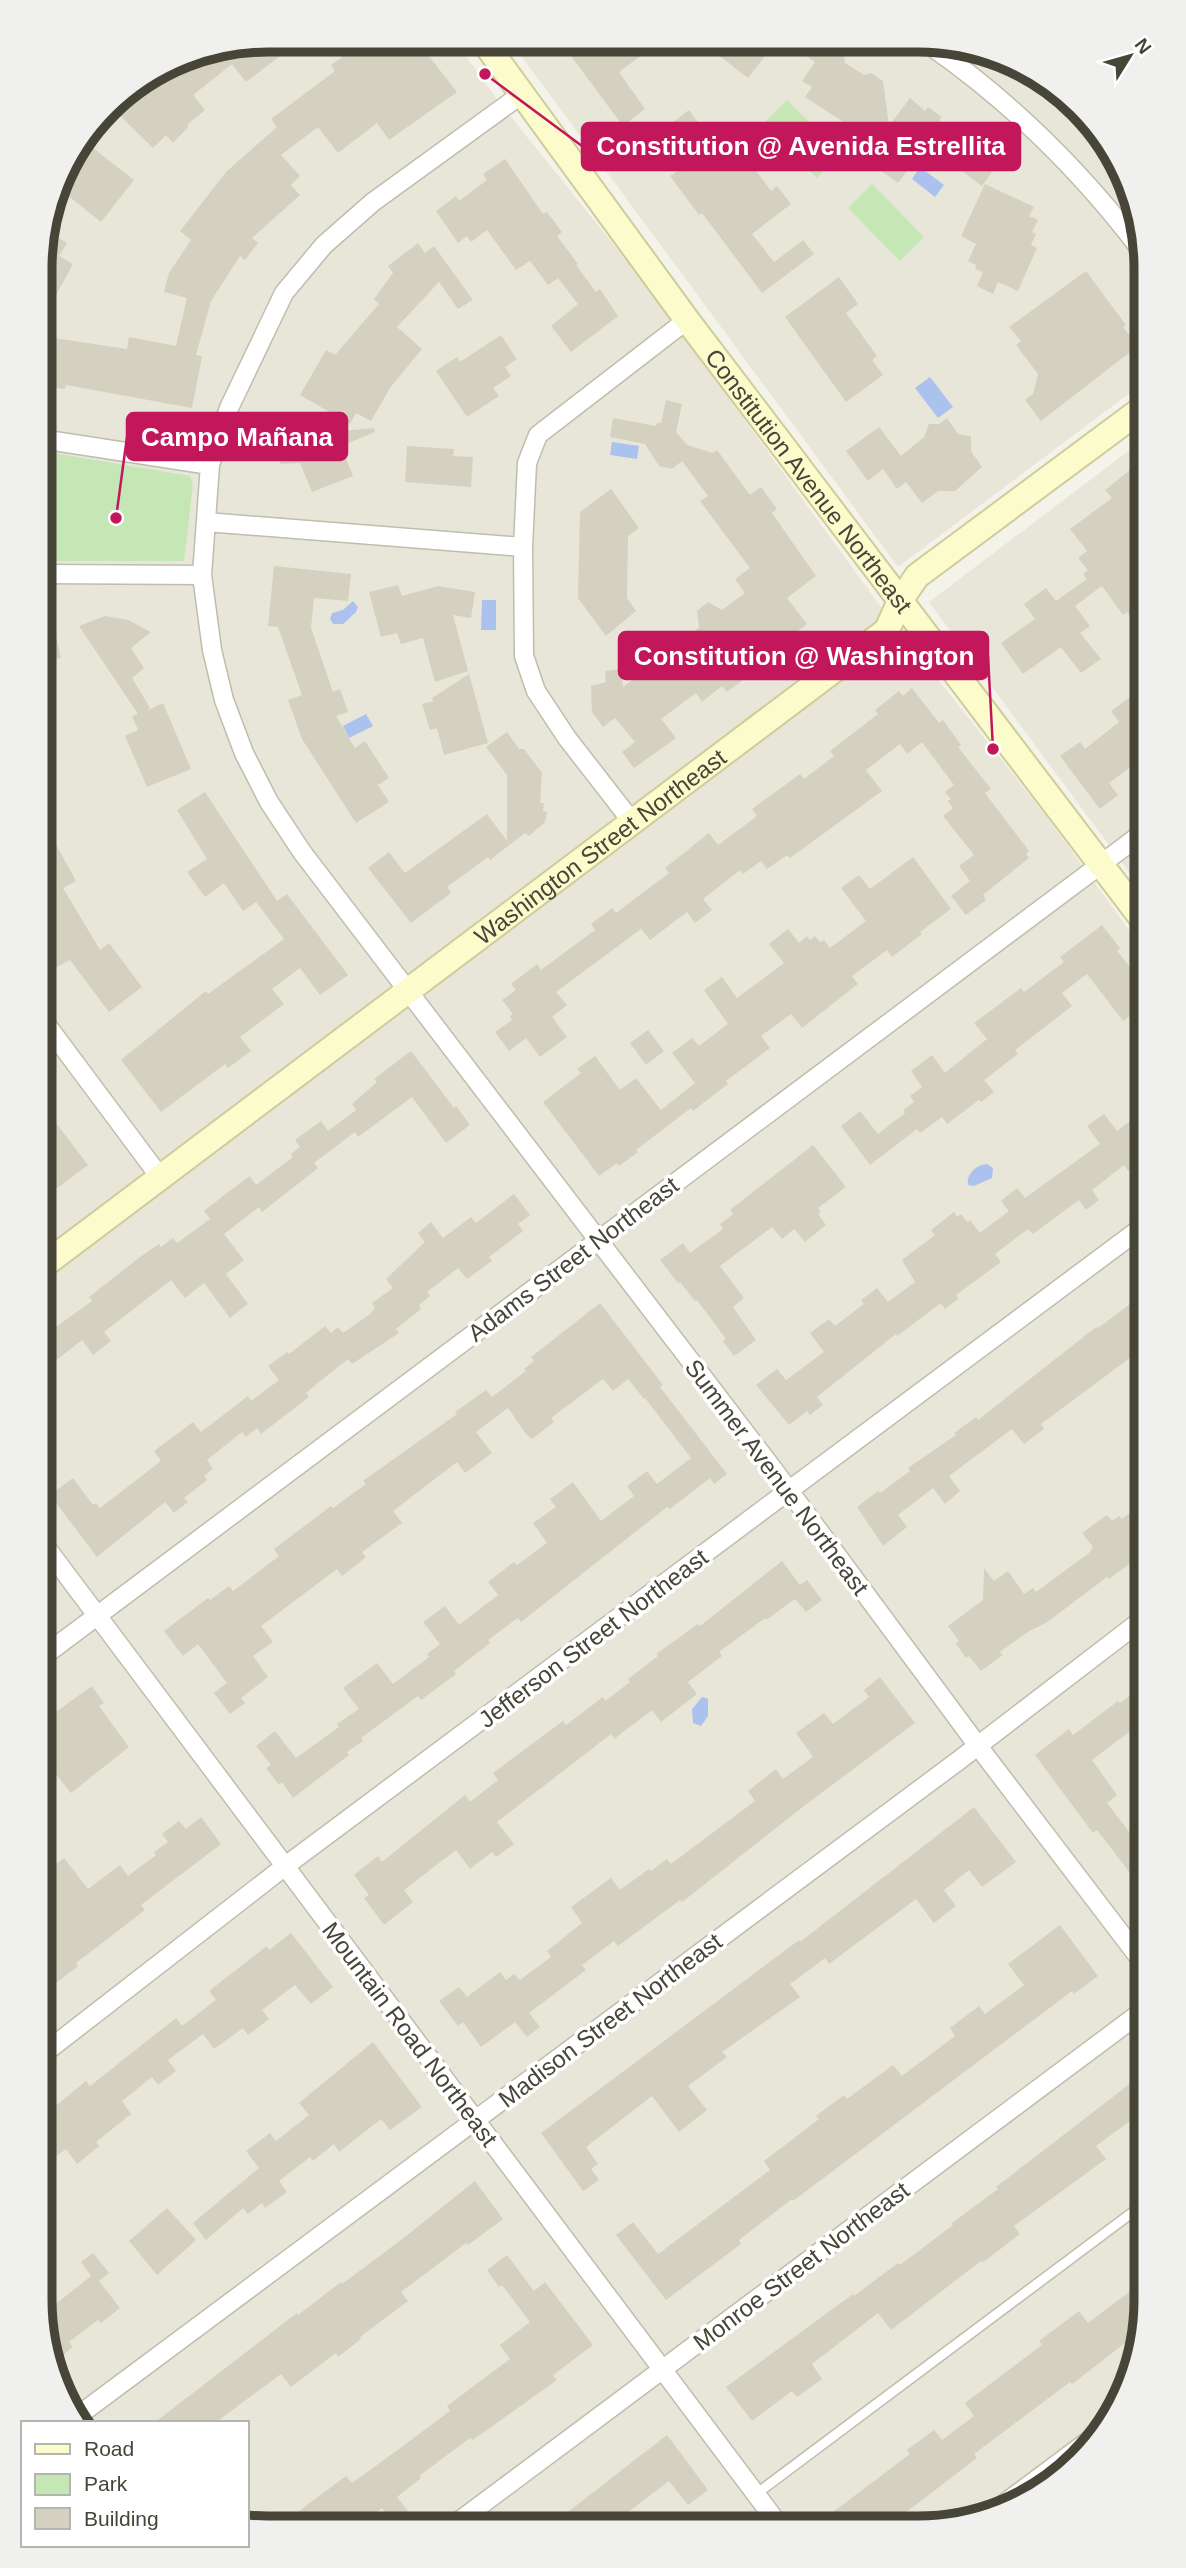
<svg xmlns="http://www.w3.org/2000/svg" width="1186" height="2568" font-family="Helvetica,sans-serif">
  <rect width="100%" height="100%" fill="#f4f3ea"/>
  <path fill="#e8e6d8" d="M269 40 455 41 499 102 647 286 881 607 1046 816 1140 945 1145 2315 1129 2386 1098 2439 1044 2489 977 2520 247 2523V2423H77L48 2359 41 253 64 167 118 97 182 57Z
    M511 42 961 45 1068 97 1107 142 1138 209V387L898 567Z
    M1139 443 1140 887 929 602Z"/>
  <path fill="#c5e6b5" d="M787 100 841 153 817 178 762 125Z
    M872 184 924 237 900 261 848 208Z
    M41 451 190 476 193 484 184 561H42Z"/>
  <path fill="#aac2ed" d="M920 167 944 185 935 197 912 179Z
    M930 377 953 407 938 418 915 388Z
    M612 442 639 446 637 459 610 455Z
    M482 600H496V630H481Z
    M353 601 358 607 356 612 343 624H333L330 619 332 613 343 610Z
    M366 714 373 726 349 738 343 726Z
    M987 1164 993 1168 992 1178 974 1186 968 1185C966 1174 976 1165 987 1164Z
    M702 1697 708 1699V1716L701 1726 693 1723 692 1709Z"/>
  <path fill="#d5d1c0" d="M268 40 280 56 246 82 232 64 193 95 205 110 187 125 189 126 173 143 166 135 153 148 111 107 122 95 182 57Z
    M330 41H417L457 92 389 140 377 123 338 153 318 127 281 155 300 176 291 185 300 195 252 238 258 243 245 260 240 256 211 301 196 355 202 356 192 408 66 385 65 389 41 386V336L127 349 129 337 176 346 187 298 164 292 169 273 191 240 180 231 226 172 277 127 271 119 335 71 331 65 342 57Z
    M581 42 658 43 619 72 645 109 623 126 568 52Z
    M703 43H775L748 78Z
    M814 44H842L845 63 864 75 871 73 883 81 889 126 910 98 925 111 928 107 942 117 939 121 976 149 979 146 999 162 982 186 927 145 898 183 865 159 876 143 805 97 812 87 802 81 815 62 806 56Z
    M689 110 714 145 729 134 771 191 777 186 791 204 752 234 774 262 803 240 814 254 762 293 702 213 699 215 670 176 682 168 657 134Z
    M93 148 134 180 101 222 61 190Z
    M505 159 543 214 547 212 562 232 557 236 578 264 576 265 596 292 600 289 618 316 571 352 551 326 578 304 558 278 548 285 530 261 516 270 487 230 471 242 467 236 458 243 436 211 456 196 459 201 487 180 483 174Z
    M985 184 1034 207 1029 216 1038 220 1032 232 1036 234 1031 245 1037 248 1018 291 998 282 993 294 977 286 983 272 975 269 976 265 968 261 976 244 961 236Z
    M47 231 67 243 59 256 73 264 55 297 41 289V253Z
    M418 243 425 253 434 246 473 300 458 309 439 282 397 327 422 349 390 388 371 421 356 413 350 424 300 395 326 350 335 355 379 304 374 299 393 273 388 266Z
    M1086 271 1126 325 1123 327 1138 346 1041 421 1025 400 1033 394 1038 374 1016 345 1021 341 1009 327Z
    M839 277 858 304 846 313 877 356 872 360 883 375 846 402 785 317Z
    M501 335 517 359 505 367 511 376 493 388 499 396 467 417 436 371 457 357 460 362Z
    M666 400 682 404 676 432 687 445 713 453 717 450 750 495 761 487 777 509 772 513 816 576 787 598 807 624 770 652 774 656 727 692 722 686 702 702 696 693 661 719 676 738 634 768 622 752 635 742 615 718 603 727 592 712 591 686 606 682 605 671 621 669 623 687 692 636 690 634 699 628 697 611 708 602 722 610 745 593 735 579 750 568 700 501 708 496 682 461 672 469 659 466 645 444 610 437 613 418 656 426 657 423H661Z
    M947 418 958 434 971 436V451L982 467 955 491H938L922 503 906 482 897 489 883 469 868 481 846 451 879 427 901 456 924 437 929 424H939Z
    M374 428 375 432 341 446 353 476 312 492 300 463 280 464 278 437Z
    M407 446 454 449 453 456 473 457 471 487 405 482Z
    M1139 463V629L1127 612 1123 615 1102 586 1075 606 1090 626 1080 633 1101 659 1081 673 1061 647 1023 674 1001 643 1035 619 1024 604 1046 588 1056 601 1087 579 1083 574 1088 570 1078 558 1087 551 1070 529 1112 498 1105 490Z
    M611 489 639 528 628 536 627 598 636 611 606 636 578 598 580 512Z
    M274 566 351 574 348 601 314 598 311 628 333 692 340 689 348 712 336 716 355 748 365 741 389 778 378 785 389 802 356 823 302 739 288 700 302 695 278 627 268 626Z
    M398 585 402 596 438 586 475 592 471 618 453 615 468 671 435 682 423 638 401 644 397 633 381 637 369 592Z
    M42 604H49L61 658 42 662Z
    M105 616 128 620 151 632 131 648 144 668 132 678 150 708 146 711 163 703 191 769 147 787 125 736 138 730 132 716 138 714 79 626Z
    M469 674 488 743 444 755 437 728 430 730 422 704 433 701 432 698Z
    M912 688 939 723 943 720 961 745 958 747 991 789 985 793 1029 851 1026 854 1029 858 983 895 986 900 966 915 951 896 970 881 959 866 974 855 943 816 953 808 948 801 951 799 945 792 954 785 922 742 907 754 900 744 866 770 882 791 790 858 787 855 767 869 761 861 743 874 740 870 703 899 712 910 695 923 687 912 650 940 641 929 556 992 567 1005 552 1017 567 1037 540 1057 526 1038 509 1051 495 1032 512 1020 510 1016 513 1014 502 1000 516 990 511 984 537 964 541 970 595 930 591 924 612 908 616 913 669 873 665 868 709 833 718 845 757 816 752 809 800 774 804 779 834 756 830 751 878 714 875 710 899 691 903 696Z
    M1140 690V760L1109 783 1118 795 1100 809 1060 756 1080 742 1085 749 1119 722 1111 711Z
    M507 732 519 749H524L542 773 540 803H544L543 811 547 812 545 822 529 836 525 833 490 860 488 857 447 887 451 893 411 923 368 868 389 852 405 873 487 814 507 841V775L486 747Z
    M205 792 277 901 287 894 348 975 320 995 300 968 272 989 284 1004 240 1037 251 1051 228 1068 225 1064 161 1112 121 1060 206 991 208 994 284 939 256 902 243 911 224 883 205 897 187 872 207 859 177 810Z
    M43 821 76 881 63 888 100 950 109 943 142 987 109 1012 70 960 55 968 43 948V943L51 939 43 924Z
    M913 857 951 909 920 932 922 934 892 957 887 950 852 976 858 984 802 1028 791 1014 761 1036 770 1048 726 1081 728 1084 693 1111 691 1108 636 1150 638 1152 619 1166 617 1163 599 1176 543 1102 581 1073 577 1069 595 1056 620 1090 636 1078 661 1110 695 1083 672 1053 692 1038 699 1046 728 1024 704 990 722 977 737 998 784 963 769 944 788 929 799 943 807 936 810 940 815 936 820 942 824 940 830 948 866 921 841 888 859 875 870 889Z
    M1102 925 1120 948 1117 951 1141 981V1008L1123 1021 1087 974 1062 993 1072 1006 1015 1050 1018 1054 984 1080 994 1092 981 1102 979 1100 947 1124 942 1117 920 1133 917 1129 870 1165 841 1126 860 1111 878 1134 905 1113 903 1110 914 1102 910 1096 922 1087 911 1071 932 1055 945 1073 987 1039 974 1023 1021 988 1024 992 1064 962 1060 957Z
    M648 1030 664 1051 646 1065 630 1043Z
    M411 1051 454 1108 456 1106 470 1125 446 1143 412 1097 358 1137 355 1132 314 1163 318 1168 262 1212 259 1207 224 1234 244 1260 226 1274 248 1304 230 1318 204 1283 185 1298 171 1280 104 1332 111 1341 93 1355 82 1340 45 1369 44 1312 56 1327 92 1301 89 1297 140 1257 159 1244 161 1247 173 1238 177 1243 210 1219 204 1211 227 1193 250 1176 256 1185 293 1157 291 1154 300 1147 295 1140 310 1129 321 1121 328 1131 356 1110 352 1104 377 1082 374 1079Z
    M44 1107 88 1165 57 1188 44 1170Z
    M1141 1113V1161L1128 1171 1124 1165 1092 1190 1099 1200 1086 1210 1079 1200 1033 1234 1028 1229 995 1254 1001 1262 956 1295 958 1299 945 1309 941 1303 897 1336 896 1334 817 1397 823 1405 810 1415 807 1411 789 1425 756 1385 777 1369 786 1380 824 1352 810 1333 829 1319 835 1326 864 1304 861 1300 877 1288 888 1302 915 1282 902 1260 935 1235 931 1230 954 1212 957 1217 961 1214 967 1222 970 1220 980 1233 1009 1211 1001 1201 1017 1188 1025 1198 1100 1144 1087 1126 1104 1114 1117 1131Z
    M813 1145 846 1187 818 1208 821 1212 818 1214 826 1225 805 1242 794 1229 782 1239 772 1227 720 1266 744 1298 733 1307 756 1340 734 1356 723 1341 726 1339 697 1300 695 1301 680 1282 678 1283 660 1260 683 1243 690 1253 723 1229 720 1224 733 1214 730 1210Z
    M514 1194 530 1215 518 1224 523 1231 489 1257 492 1261 467 1279 458 1268 427 1292 430 1296 419 1305 421 1309 396 1329 399 1333 352 1364 348 1359 314 1386 306 1393 309 1397 261 1434 257 1428 246 1437 242 1432 207 1460 213 1469 204 1476 207 1480 184 1498 188 1502 174 1513 165 1502 97 1557 50 1495 73 1478 93 1505 96 1503 100 1508 161 1461 154 1451 193 1422 201 1432 248 1396 251 1401 279 1380 268 1366 287 1352 289 1354 325 1326 331 1333 338 1327 343 1333 370 1314 375 1308 372 1303 393 1288 386 1279 425 1242 418 1233 431 1222 443 1238 471 1217 476 1223Z
    M1142 1295V1349L1041 1424 1044 1429 1024 1444 1012 1429 949 1476 960 1491 945 1504 933 1488 898 1515 907 1527 883 1546 857 1507 878 1491 880 1493 910 1471 908 1468 956 1435 954 1433 976 1417 978 1420 1096 1327 1098 1328Z
    M600 1303 663 1385 660 1387 727 1474 714 1484 710 1478 670 1509 667 1507 521 1622 518 1618 488 1640 490 1643 454 1671 456 1674 421 1700 418 1696 361 1738 363 1741 347 1752 349 1755 293 1798 282 1782 279 1785 266 1768 271 1765 256 1746 275 1731 296 1758 339 1727 337 1724 359 1709 343 1688 377 1663 393 1684 429 1657 427 1654 440 1644 423 1622 445 1606 459 1625 498 1595 488 1582 514 1562 517 1565 547 1543 533 1523 556 1507 550 1499 573 1482 601 1521 634 1496 627 1486 647 1471 657 1484 691 1458 645 1398 644 1399 628 1379 613 1391 603 1379 551 1418 554 1422 532 1439 526 1434 508 1408 476 1432 492 1453 465 1473 457 1462 393 1511 402 1523 362 1552 366 1557 342 1576 337 1569 261 1626 273 1642 253 1656 268 1677 241 1698 245 1703 230 1714 214 1693 227 1683 198 1644 183 1656 164 1631 208 1598 210 1600 229 1586 233 1591 279 1556 274 1549 331 1506 333 1508 366 1484 363 1481 457 1414 455 1412 486 1390 492 1397 526 1371 524 1369 534 1361 531 1357Z
    M1142 1503 1143 1554 1109 1579 1107 1577 1046 1623 1029 1631 1000 1652 1003 1655 981 1671 969 1656 966 1658 956 1644 959 1641 948 1626 983 1600 984 1568 994 1581 1008 1571 1024 1594 1033 1588 1036 1592 1089 1553 1093 1547 1082 1533 1107 1515 1112 1521 1119 1516 1122 1519Z
    M782 1561 800 1585 807 1580 822 1600 806 1612 795 1599 766 1620 765 1618 719 1652 722 1656 688 1682 697 1694 661 1722 652 1710 614 1739 611 1734 497 1822 514 1844 496 1857 492 1852 470 1869 456 1850 404 1890 413 1902 384 1925 364 1898 369 1895 354 1875 378 1856 382 1862 465 1795 470 1802 498 1780 493 1773 563 1721 566 1725 603 1697 605 1701 630 1682 628 1679 658 1656 656 1654 698 1624 700 1626Z
    M880 1677 915 1723 804 1806 682 1902 680 1900 618 1946 614 1941 582 1965 586 1970 529 2013 540 2027 527 2037 515 2022 481 2047 463 2022 458 2026 439 2001 459 1987 467 1997 500 1972 506 1980 514 1974 520 1980 551 1957 547 1951 582 1923 571 1907 611 1878 620 1890 649 1869 651 1871 667 1859 671 1864 755 1801 748 1791 776 1769 783 1779 813 1757 796 1733 824 1713 833 1724 869 1697 864 1690Z
    M92 1686 104 1703 99 1706 129 1747 71 1793 46 1762V1719Z
    M1143 1686V1706L1130 1716 1137 1726 1092 1760 1117 1795 1107 1803 1144 1851V1891L1097 1830 1093 1833 1035 1755 1069 1729 1073 1735 1118 1701 1120 1703Z
    M974 1807 1016 1862 982 1887 969 1870 944 1890 956 1906 934 1923 916 1899 829 1964 825 1958 790 1984 800 1997 722 2052 727 2057 688 2086 707 2110 679 2132 652 2096 586 2147 598 2164 591 2169 599 2180 583 2191 541 2133 799 1940 800 1942Z
    M201 1817 221 1844 141 1905 145 1910 76 1963 78 1966 55 1984 47 1973 46 1871 64 1858 88 1889 120 1865 128 1876 156 1855 154 1852 168 1842 162 1834 179 1821 186 1829Z
    M1060 1925 1098 1976 1074 1994 1072 1991 793 2201 792 2199 739 2240 741 2244 666 2300 616 2235 633 2222 658 2254 770 2170 764 2161 819 2119 816 2116 844 2095 847 2099 893 2065 902 2076 955 2036 950 2028 979 2006 985 2014 1024 1985 1008 1964Z
    M291 1933 333 1987 311 2004 295 1985 262 2010 269 2019 248 2035 243 2028 214 2049 203 2034 168 2060 176 2071 158 2085 152 2077 122 2101 131 2114 96 2142 99 2146 77 2164 66 2149 55 2157 47 2147V2113L86 2081 90 2086 176 2018 182 2026 216 2000 209 1991 267 1946 269 1950Z
    M373 2042 422 2107 390 2130 381 2119 339 2152 334 2144 313 2161 310 2157 279 2181 287 2192 265 2208 262 2203 248 2214 243 2208 206 2240 193 2223 259 2168 246 2151 270 2133 276 2141 309 2115 299 2103Z
    M1144 2073 1145 2110 1096 2146 1106 2159 1014 2226 1020 2234 982 2263 981 2261 891 2330 878 2313 812 2364 822 2379 797 2397 792 2391 752 2421 726 2387 853 2294 854 2296 898 2263 900 2265 953 2225 952 2223 998 2189 996 2187Z
    M475 2181 503 2219 468 2245 466 2243 401 2292 408 2301 360 2337 361 2339 338 2357 336 2353 291 2387 281 2374 215 2423H154L297 2313 298 2315 341 2282 342 2284 401 2240Z
    M167 2208 196 2240 157 2275 129 2241Z
    M93 2253 109 2273 99 2281 120 2308 101 2323 98 2320 69 2342 73 2347 61 2357 58 2354 49 2361 48 2310 91 2276 81 2262Z
    M507 2255 534 2291 545 2282 593 2345 553 2375 557 2380 473 2440 470 2438 419 2476 421 2478 397 2497 408 2511 393 2523 382 2508 362 2523H283L346 2476 352 2483 399 2449 450 2411 447 2406 510 2359 500 2345 530 2322 502 2285 499 2287 487 2270Z
    M1133 2289 1145 2305 1142 2330 1072 2384 1070 2382 974 2454 977 2458 896 2520 821 2521 910 2454 907 2450 934 2430 942 2440 974 2416 965 2403 1042 2345 1039 2341 1079 2311 1088 2323Z
    M667 2435 708 2490 688 2505 669 2481 615 2522H555Z"/>
  <g fill="none" stroke-linecap="round" stroke-linejoin="round">
    <defs>
      <path id="lane" d="M756 2494 1145 2203"/>
      <path id="street" d="M928 44C1009 100 1078 168 1138 246
        M522 94 373 202 324 245 284 293 229 408 210 465 202 575 212 650 224 700 244 753 269 802 302 852 776 1473 978 1746 1144 1964
        M41 439 210 465
        M206 522 523 547
        M42 574 202 575
        M633 823 567 738 536 691 524 656 523 547 527 463 538 435 687 320
        M43 1020 160 1177
        M45 1546 776 2521
        M46 1654 1140 835
        M47 2051 284 1867 1141 1228
        M75 2418 958 1761 1143 1619
        M993 2512 1103 2430
        M458 2522 1144 2010"/>
      <g id="secondary">
        <path id="s1" d="M484 42 687 320 1140 916"/>
        <path id="s2" d="M44 1265 887 630 900 601 917 576 1139 411"/>
      </g>
    </defs>
    <use href="#lane" stroke="#bfbdad" stroke-width="12"/>
    <use href="#street" stroke="#bfbdad" stroke-width="21"/>
    <use href="#secondary" stroke="#cecc9a" stroke-width="28"/>
    <use href="#lane" stroke="#fff" stroke-width="9"/>
    <use href="#street" stroke="#fff" stroke-width="18"/>
    <use href="#secondary" stroke="#fcfbcc" stroke-width="24"/>
  </g>
  <g text-anchor="middle" dominant-baseline="central" stroke-width="7" stroke-linejoin="round" paint-order="stroke">
    <g font-size="24" fill="#474538" stroke="#fff">
      <text stroke="none"><textPath href="#s1" startOffset="546">Constitution Avenue Northeast</textPath></text>
      <text stroke="none"><textPath href="#s2" startOffset="696">Washington Street Northeast</textPath></text>
      <text transform="translate(573 1259) rotate(-37)">Adams Street Northeast</text>
      <text transform="translate(777 1477) rotate(53)">Summer Avenue Northeast</text>
      <text transform="translate(593 1638) rotate(-37)">Jefferson Street Northeast</text>
      <text transform="translate(610 2020) rotate(-37)">Madison Street Northeast</text>
      <text transform="translate(410 2034) rotate(53)">Mountain Road Northeast</text>
      <text transform="translate(801 2266) rotate(-37)">Monroe Street Northeast</text>
    </g>
  </g>
  <path d="M0 0H1186V2568H0ZM268 52H918A216 216 0 0 1 1134 268V2300A216 216 0 0 1 918 2516H268A216 216 0 0 1 52 2300V268A216 216 0 0 1 268 52Z" fill="#f0f0ef" fill-rule="evenodd"/>
  <path fill="none" stroke="#474538" stroke-width="9" d="M268 52H918A216 216 0 0 1 1134 268V2300A216 216 0 0 1 918 2516H268A216 216 0 0 1 52 2300V268A216 216 0 0 1 268 52Z"/>
  <path fill="none" stroke="#c2185b" stroke-width="2.5" d="M485 74L582 146M116 518L127 437M993 749L988 656"/>
  <g fill="#c2185b" stroke="#fff" stroke-width="2.5">
    <circle cx="485" cy="74" r="7"/>
    <circle cx="116" cy="518" r="7"/>
    <circle cx="993" cy="749" r="7"/>
  </g>
  <g fill="#c2185b" stroke="#c2185b" stroke-width="2.5">
    <rect x="582" y="123" width="438" height="47" rx="7"/>
    <rect x="127" y="413" width="220" height="47" rx="7"/>
    <rect x="619" y="632" width="369" height="47" rx="7"/>
  </g>
  <g font-size="26" text-anchor="middle" font-weight="bold" fill="#fff">
    <text x="801" y="155">Constitution @ Avenida Estrellita</text>
    <text x="237" y="446">Campo Mañana</text>
    <text x="804" y="665">Constitution @ Washington</text>
  </g>
  <rect x="21" y="2421" width="228" height="126" fill="#ffffff" stroke="#b5b5af" stroke-width="2"/>
  <rect x="35" y="2444" width="35" height="10" fill="#fcfbcc" stroke="#b5b5af" stroke-width="2"/>
  <text x="84" y="2456" font-size="21" fill="#474538">Road</text>
  <rect x="35" y="2474" width="35" height="21" fill="#c5e6b5" stroke="#b5b5af" stroke-width="2"/>
  <text x="84" y="2491" font-size="21" fill="#474538">Park</text>
  <rect x="35" y="2508" width="35" height="21" fill="#d5d1c0" stroke="#b5b5af" stroke-width="2"/>
  <text x="84" y="2526" font-size="21" fill="#474538">Building</text>
  <g transform="translate(1130 56) rotate(53)" stroke="#ffffff" stroke-width="5" paint-order="stroke">
  <path d="M0-5L12 26L0 18L-12 26Z" fill="#474538"/>
  <text y="-10" font-size="19" font-weight="bold" text-anchor="middle" fill="#474538">N</text>
  </g>
</svg>
